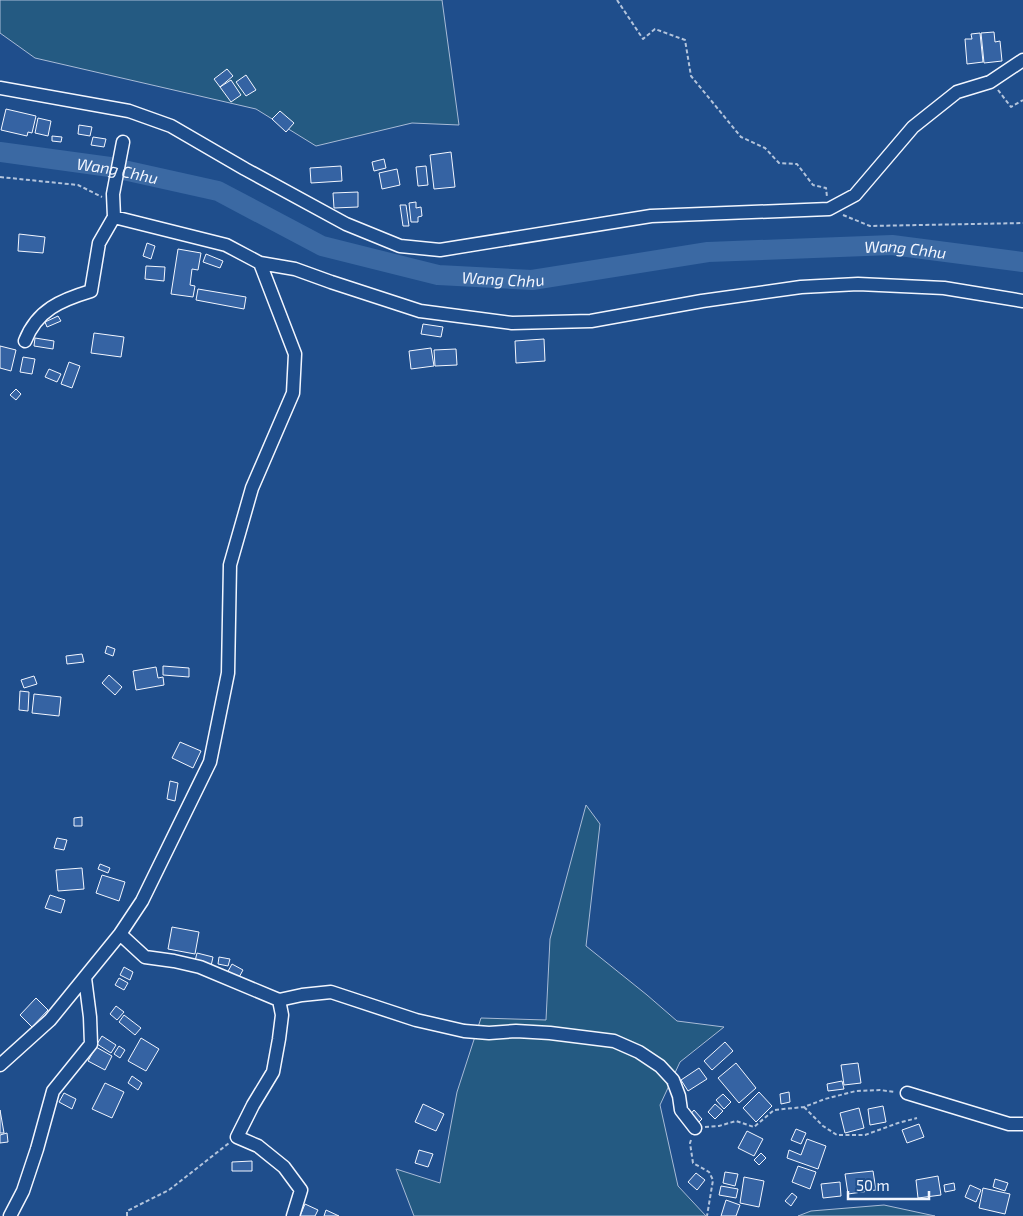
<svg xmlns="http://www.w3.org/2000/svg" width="1023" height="1216" font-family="'Exo 2',sans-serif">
  <rect width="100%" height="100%" fill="#1f4e8c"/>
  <path fill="#245a82" stroke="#a8bbd7" d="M0 0H442L459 125 412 123 316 146 256 109 35 58 0 33Z
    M586 805 600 824 586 946 647 995 677 1021 724 1027 680 1062 660 1105 678 1186 706 1216H414L396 1169 440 1183 457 1092 481 1018 546 1020 550 939Z
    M884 1205 935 1216H798L811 1211Z"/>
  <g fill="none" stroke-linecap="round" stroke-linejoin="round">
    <path stroke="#3b69a3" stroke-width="20" id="s1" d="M0 152 110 167 218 191 322 246 438 275 532 280 708 252 892 245 1023 262"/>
  </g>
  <path fill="#3563a3" stroke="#f2f6ff" d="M994 32 995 42 1000 41 1002 61 984 63 981 33Z
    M980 33 983 62 967 64 965 39H972L971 34Z
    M227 69 233 76 220 87 214 79Z
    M246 75 256 90 246 96 236 82Z
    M231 80 241 95 231 102 220 87Z
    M6 109 36 116 32 133 28 132 27 136 1 130Z
    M280 111 294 123 286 132 272 119Z
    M38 118 51 121 48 136 35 133Z
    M79 125 92 127 90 136 78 134Z
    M52 136 62 137 61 142 52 141Z
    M93 137 106 139 104 147 91 145Z
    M451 152 455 187 434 189 430 155Z
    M384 159 386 168 374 171 372 162Z
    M341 166 342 181 311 183 310 168Z
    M426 166 428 185 418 186 416 167Z
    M397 169 400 185 382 189 379 173Z
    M358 192V207L334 208 333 193Z
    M416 202V208L421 207 422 216 418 217V222H411L409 203Z
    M400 205H406L409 226H403Z
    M19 234 45 237 43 253 18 251Z
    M147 243 155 246 151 259 143 256Z
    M178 249 201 253 198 270 192 269 190 285 195 286 193 297 171 294Z
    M206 254 223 261 220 268 203 262Z
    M146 266 165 267 164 281 145 279Z
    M198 289 246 297 244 309 196 300Z
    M58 316 61 321 47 327 45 322Z
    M423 324 443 327 441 337 421 334Z
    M94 333 124 337 121 357 91 353Z
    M35 338 54 341 53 349 34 346Z
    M544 339 545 361 516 363 515 341Z
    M0 346 16 350 11 371 0 368Z
    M431 348 434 366 411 369 409 351Z
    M456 349 457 365 435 366 434 350Z
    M23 357 35 359 32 374 20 372Z
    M69 362 80 366 72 388 61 384Z
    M49 369 61 374 57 382 45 377Z
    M16 389 21 394 16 400 10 395Z
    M107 646 115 649 113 656 105 653Z
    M82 654 84 662 67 664 66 656Z
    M163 666 189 668V677L163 675Z
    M156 667 158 678 163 677 164 685 136 690 133 671Z
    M109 675 122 687 115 695 102 683Z
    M34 676 37 684 24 688 21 680Z
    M20 691 29 692 28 711 19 710Z
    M34 694 61 697 59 716 32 713Z
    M180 742 201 751 193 768 172 758Z
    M170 781 178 783 175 801 167 799Z
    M82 817V826H74V818Z
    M57 838 67 840 64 850 54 848Z
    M100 864 110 868 108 873 98 869Z
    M82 868 84 889 58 891 56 870Z
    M102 875 125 882 119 901 96 893Z
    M50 895 65 900 61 913 45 908Z
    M172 927 199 932 195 954 168 949Z
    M197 953 213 957 211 966 195 961Z
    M219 957 230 959 228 966 218 964Z
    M232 964 243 970 238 979 227 973Z
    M124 967 133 972 130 980 120 975Z
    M119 978 128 983 124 990 115 985Z
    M36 998 48 1010 32 1027 20 1015Z
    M116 1006 124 1012 117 1020 110 1014Z
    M124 1015 141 1028 135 1035 119 1022Z
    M102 1036 116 1045 111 1053 97 1044Z
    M141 1038 159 1049 146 1071 128 1061Z
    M725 1042 733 1051 712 1070 704 1061Z
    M119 1046 125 1050 120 1058 114 1054Z
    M96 1047 112 1056 105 1070 88 1061Z
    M736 1063 756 1088 739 1103 718 1078Z
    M858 1063 861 1083 844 1085 841 1065Z
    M699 1068 707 1079 688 1091 681 1080Z
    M132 1076 142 1083 138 1090 128 1083Z
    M842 1081 844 1089 828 1091 827 1084Z
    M105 1083 124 1092 112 1118 92 1109Z
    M759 1092 772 1106 756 1122 743 1108Z
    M789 1092 790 1102 781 1104 780 1094Z
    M64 1093 76 1099 72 1109 59 1102Z
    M723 1094 731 1102 724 1109 716 1100Z
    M423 1104 444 1114 436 1131 415 1122Z
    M715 1104 723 1111 715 1119 708 1112Z
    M883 1106 886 1122 870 1125 868 1109Z
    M859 1108 864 1128 845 1133 840 1113Z
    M0 1110 4 1133H0Z
    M694 1110 702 1119 697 1124 689 1116Z
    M919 1124 924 1137 907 1143 902 1130Z
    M796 1129 806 1133 801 1144 791 1140Z
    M747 1131 763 1139 754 1156 738 1148Z
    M7 1133 8 1142 0 1143V1135Z
    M807 1139 826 1146 818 1169 787 1158 789 1150 801 1155Z
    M419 1150 433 1154 428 1167 415 1163Z
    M761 1153 766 1158 759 1165 754 1160Z
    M252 1161V1171H232V1162Z
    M798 1166 816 1172 810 1189 792 1182Z
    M873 1171 876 1190 848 1194 845 1174Z
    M725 1172 738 1174 735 1186 723 1183Z
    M696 1173 705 1180 697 1190 688 1182Z
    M938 1176 941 1195 918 1198 916 1180Z
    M744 1177 764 1181 759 1207 740 1203Z
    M995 1179 1008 1183 1005 1191 993 1187Z
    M840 1182 841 1196 823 1198 821 1184Z
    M954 1183 955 1190 945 1192 944 1185Z
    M970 1185 981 1190 976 1202 965 1197Z
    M721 1186 738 1189 736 1198 719 1195Z
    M983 1188 1010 1194 1005 1214 979 1208Z
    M792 1193 797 1197 791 1206 785 1201Z
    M726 1200 740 1205 736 1216H721Z
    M305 1204 318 1210 315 1216H300Z
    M326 1210 339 1216H324Z"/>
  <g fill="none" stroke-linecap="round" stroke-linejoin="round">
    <defs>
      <path id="minor" d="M0 88 129 111 171 126 245 169 346 224 400 246 440 250 651 216 829 209 855 195 913 127 957 92 990 82 1023 60
        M114 217 226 245 260 263 295 269 331 282 420 311 512 323 591 321 702 301 801 287 858 284 944 288 1023 301
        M25 341C37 310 61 300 91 291L99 243 114 217 113 194 123 142
        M120 934 145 957 174 961 200 967 279 1000 302 995 331 992 416 1020 464 1031 489 1033 516 1031 550 1033 614 1041 639 1052 660 1066 673 1080 679 1096 681 1110 695 1128
        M279 1000 282 1015 279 1039 273 1072 253 1105 237 1137 258 1146 284 1167 301 1190 293 1216
        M0 1065 50 1020 120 934 142 901 210 762 228 673 230 565 252 488 293 393 295 354 260 263
        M907 1093 1009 1124H1023
        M10 1216 23 1191 37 1149 53 1091 91 1044 90 1017 85 978"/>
    </defs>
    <use href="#minor" stroke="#f2f6ff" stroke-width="15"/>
    <path stroke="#b3c4dc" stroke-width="2" stroke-dasharray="4 2.5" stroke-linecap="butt" d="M617 0 643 39 655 29 685 40 691 76 741 137 765 148 779 163 797 164 813 185 826 188 827 197
      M998 90 1011 107 1023 100
      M0 177 78 185 102 197
      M843 215 870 226 1023 223
      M804 1107 823 1126 837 1135H865L898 1123 917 1118
      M705 1127 719 1126 736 1121 754 1127 774 1110 804 1107 825 1099 856 1091 880 1090 895 1092
      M691 1140 690 1143 693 1163 709 1172 713 1180 707 1216
      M127 1216V1211L169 1190 229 1143"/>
    <use href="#minor" stroke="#1f4e8c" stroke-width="12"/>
  </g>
  <g text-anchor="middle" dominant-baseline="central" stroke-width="4" stroke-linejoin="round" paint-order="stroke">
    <g font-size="16" font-style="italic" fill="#f2f6ff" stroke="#1f4e8c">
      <text stroke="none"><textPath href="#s1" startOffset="119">Wang Chhu</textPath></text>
      <text stroke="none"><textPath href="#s1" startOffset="929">Wang Chhu</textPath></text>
      <text stroke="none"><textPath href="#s1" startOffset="524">Wang Chhu</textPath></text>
    </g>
  </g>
  <path d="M848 1191v8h81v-8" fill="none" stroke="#f2f6ff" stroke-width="2.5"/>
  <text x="856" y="1191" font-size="15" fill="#f2f6ff" stroke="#1f4e8c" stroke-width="4" paint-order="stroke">50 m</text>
</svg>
